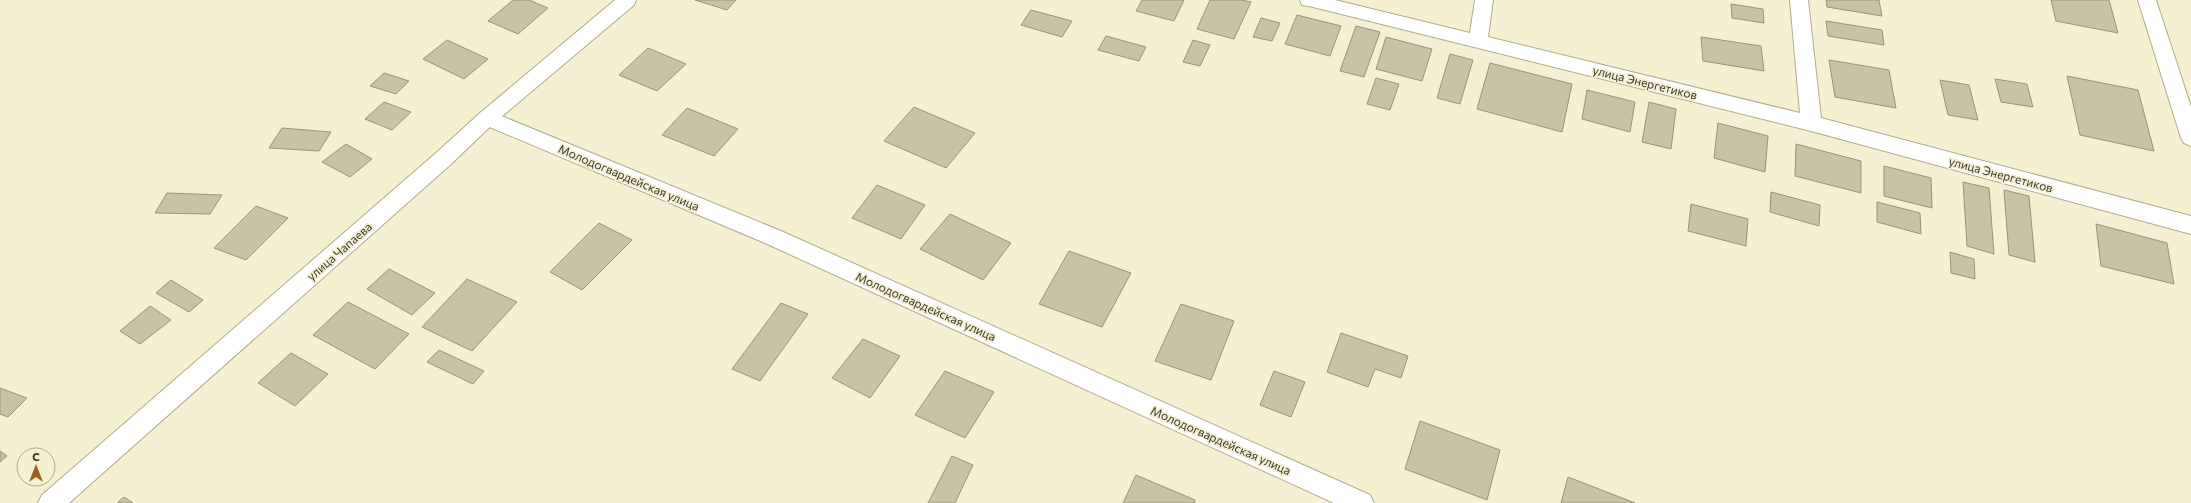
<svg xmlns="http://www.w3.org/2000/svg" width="2191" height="503" font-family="Commissioner,sans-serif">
  <rect width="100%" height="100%" fill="#f6f0d2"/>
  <path fill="#c8c3a6" stroke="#999478" d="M513 0H529L548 8 518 34 488 21Z
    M695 0H736L727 10Z
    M1142 0H1184L1174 21 1136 11Z
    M1210 0H1242L1251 2 1234 39 1197 29Z
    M1826 0H1879L1882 16 1827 7Z
    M2051 0H2109L2118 33 2056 21Z
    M1731 4 1763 9 1764 23 1732 18Z
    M1031 10 1072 21 1062 37 1021 25Z
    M1297 15 1341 26 1330 56 1285 44Z
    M1261 18 1280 23 1272 41 1253 37Z
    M1826 21 1882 30 1884 45 1828 36Z
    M1356 26 1380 32 1364 77 1340 71Z
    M1106 36 1146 47 1139 61 1098 50Z
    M1386 37 1432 49 1422 81 1376 69Z
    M1701 37 1761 46 1764 71 1703 61Z
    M447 40 488 59 464 79 423 59Z
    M1193 40 1210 45 1200 66 1183 62Z
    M648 48 686 64 657 91 619 75Z
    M1450 54 1473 60 1460 104 1437 98Z
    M1829 60 1889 70 1896 108 1835 97Z
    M1490 63 1572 84 1562 132 1477 109Z
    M384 73 409 81 396 94 370 86Z
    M2067 76 2138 90 2154 151 2080 135Z
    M1376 78 1399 84 1390 110 1367 104Z
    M1995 79 2027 84 2033 107 2001 102Z
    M1940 80 1969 85 1978 120 1948 115Z
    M1587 90 1635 102 1630 132 1582 119Z
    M384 102 411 112 392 130 365 119Z
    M1649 102 1676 109 1671 149 1642 142Z
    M914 107 975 133 946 168 884 141Z
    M687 108 738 129 714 156 662 135Z
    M1718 123 1768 136 1765 172 1714 158Z
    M282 128 331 132 319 151 269 148Z
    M346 144 372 159 350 177 322 162Z
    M1796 144 1861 161V193L1795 176Z
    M1884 166 1931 178 1932 208 1884 196Z
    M1963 182 1989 188 1994 254 1967 246Z
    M877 185 925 205 901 239 852 218Z
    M2004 190 2029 196 2035 262 2009 255Z
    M1771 192 1820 205 1819 226 1770 212Z
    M167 193 222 195 210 214 155 213Z
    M1877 202 1920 213 1921 234 1877 222Z
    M1691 204 1748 219 1746 246 1688 231Z
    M256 206 288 218 246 260 214 248Z
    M950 214 1011 243 983 280 920 249Z
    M599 223 632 240 582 290 550 272Z
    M2096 224 2167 243 2174 284 2101 266Z
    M1069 251 1131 273 1102 327 1039 304Z
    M1950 252 1974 259 1975 279 1951 273Z
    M389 269 435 293 412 315 367 289Z
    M467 279 517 302 472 351 422 327Z
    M171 280 203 300 189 312 156 293Z
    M348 302 409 334 375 369 313 335Z
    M781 303 808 314 760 381 732 369Z
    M1181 304 1234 321 1211 380 1155 361Z
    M150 306 171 320 140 344 120 331Z
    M1341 333 1408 356 1401 378 1375 369 1368 387 1327 372Z
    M863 339 900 356 870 398 832 378Z
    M439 350 484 371 473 384 427 362Z
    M291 353 328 374 295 406 258 383Z
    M945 371 994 392 965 438 915 415Z
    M1274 371 1305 382 1291 417 1260 405Z
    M0 388 27 398 8 417 0 414Z
    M1420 421 1500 450 1487 500 1405 469Z
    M0 451 7 456 0 462Z
    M952 456 973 465 955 503H928Z
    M1136 475 1195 500 1194 503H1123Z
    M1568 477 1635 503H1561Z
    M124 497 133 503H117Z"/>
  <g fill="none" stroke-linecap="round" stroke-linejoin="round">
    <defs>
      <path id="minor" d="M1300 0H1335L1470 33 1475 0H1493L1488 37 1800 113 1790 0H1808L1821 118 2191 216V234L1811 131 1309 6 1302 5Z
        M2138 0H2156L2191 107V146L2184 143 2181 138Z
        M487 110 781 231 1370 495 1374 503H1334L765 243 480 123 477 118 480 113Z"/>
      <path id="major" d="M615 0H636L634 5 494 123 450 165 69 503H38L42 495 436 153 480 113Z"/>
    </defs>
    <use href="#minor" stroke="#b0ab8e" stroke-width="2"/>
    <use href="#major" stroke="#b0ab8e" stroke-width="2"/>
    <use href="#minor" fill="#fff" fill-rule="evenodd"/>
    <use href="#major" fill="#fff" fill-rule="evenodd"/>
  </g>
  <g text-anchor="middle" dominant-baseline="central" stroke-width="3.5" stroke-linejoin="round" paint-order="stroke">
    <g font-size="12" fill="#3c392e" stroke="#f6f0d2">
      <text transform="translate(1645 82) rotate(14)">улица Энергетиков</text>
      <text transform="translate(2001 174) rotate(15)">улица Энергетиков</text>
      <text transform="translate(629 177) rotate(23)">Молодогвардейская улица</text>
      <text transform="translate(339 251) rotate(-41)">улица Чапаева</text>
      <text transform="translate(926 306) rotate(24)">Молодогвардейская улица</text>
      <text transform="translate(1221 440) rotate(24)">Молодогвардейская улица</text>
    </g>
  </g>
  <g transform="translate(36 467)"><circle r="19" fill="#f6f0d2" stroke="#aca790"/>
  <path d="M0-3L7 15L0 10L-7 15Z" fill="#9b5f21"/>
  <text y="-6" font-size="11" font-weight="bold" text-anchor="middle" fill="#3c392e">С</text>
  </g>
</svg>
